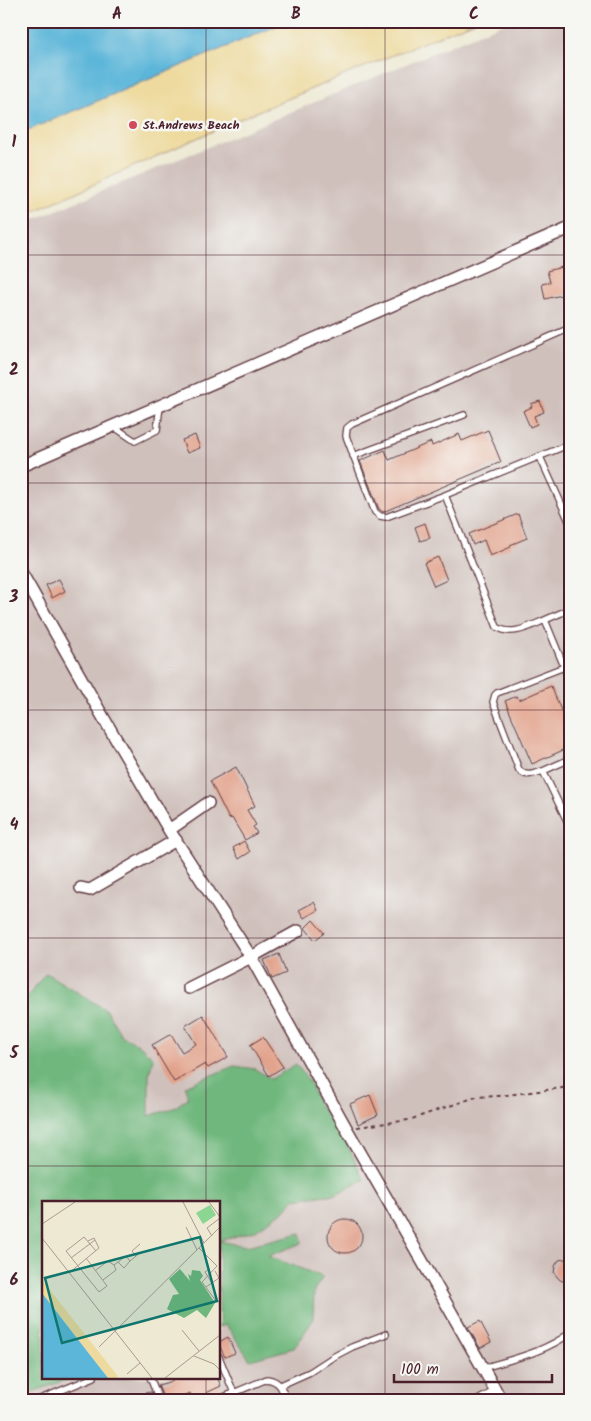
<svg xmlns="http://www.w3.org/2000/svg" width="591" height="1421" font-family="Kalam,sans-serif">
  <rect width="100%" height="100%" fill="#f6f6f2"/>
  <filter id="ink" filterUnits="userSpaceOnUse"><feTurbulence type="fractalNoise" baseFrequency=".02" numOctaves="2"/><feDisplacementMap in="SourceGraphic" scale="10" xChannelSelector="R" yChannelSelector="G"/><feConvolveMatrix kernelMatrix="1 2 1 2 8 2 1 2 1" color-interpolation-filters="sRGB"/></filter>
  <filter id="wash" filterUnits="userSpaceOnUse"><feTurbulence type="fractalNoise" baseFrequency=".0096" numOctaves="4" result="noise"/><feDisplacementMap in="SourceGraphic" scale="20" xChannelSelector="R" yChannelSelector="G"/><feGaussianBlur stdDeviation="1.12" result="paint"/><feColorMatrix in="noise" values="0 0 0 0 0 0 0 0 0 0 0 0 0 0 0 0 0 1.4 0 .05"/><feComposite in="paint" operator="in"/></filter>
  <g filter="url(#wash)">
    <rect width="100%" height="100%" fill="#ede9d3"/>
    <path fill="#cfc0bb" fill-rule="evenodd" d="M509 21H570V1400H21V225ZM44 1202H219V1377H44Z"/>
    <path fill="#70b77d" stroke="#5d6b54" d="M46 973 106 1010 121 1035 142 1047 153 1058 149 1075V1116L174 1108 188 1098 185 1086 234 1066 255 1069 271 1079 296 1064 311 1084 318 1104 343 1135 364 1180 336 1194 294 1199 284 1211 254 1231 219 1241 246 1246 301 1233 302 1243 268 1256 323 1277 314 1290 313 1320 294 1348 250 1360 226 1325 219 1327V1202H44V1377H74L21 1396V1002L31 992Z"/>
    <path fill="#eeda9e" stroke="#9c7c64" d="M288 21H475L244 117 21 217V133Z"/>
    <path fill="#5bb6d9" stroke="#526a82" d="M21 21H288L21 133Z"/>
    <g id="blocks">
      <path fill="#e2a38c" d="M570 265V293L545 299 542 284 550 282 547 271Z
        M540 401 544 412 534 416 537 424 530 427 523 411 532 407 531 404Z
        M488 430 501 462 383 512 379 509 360 461 385 450 389 460 431 442 432 446 459 434 462 441Z
        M195 435 200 448 187 453 182 440Z
        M518 514 527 538 510 545 511 547 490 556 484 540 473 545 469 534Z
        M425 523 430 538 420 541 415 527Z
        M438 557 447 580 434 586 424 563Z
        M59 579 65 591 52 598 46 585Z
        M551 686 570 732V747L532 764 505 701 517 696 519 700Z
        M236 767 255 806 247 810 256 825 253 827 257 833 245 840 232 818 229 819 210 781Z
        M244 841 250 852 239 859 233 848Z
        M314 902 318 910 304 918 299 910Z
        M313 920 324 933 315 940 305 928Z
        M279 954 286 973 272 979 264 960Z
        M203 1015 228 1057 208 1068 205 1064 174 1082 152 1045 171 1034 182 1052 196 1044 185 1026Z
        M263 1037 283 1067 269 1076 250 1045Z
        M370 1095 378 1115 358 1124 350 1104Z
        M328 1236a17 17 0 1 1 34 0a17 17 0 1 1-34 0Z
        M570 1258V1280L562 1281 559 1279 554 1273 555 1266 559 1260Z
        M480 1321 491 1342 480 1348 468 1327Z
        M228 1337 235 1353 225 1357 219 1345V1342Z
        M171 1377H217L221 1386 206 1393 209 1400H200L198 1395 192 1398 190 1393 171 1400H164L158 1385 173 1381Z
        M151 1392 154 1400H133L132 1395Z"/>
    </g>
  </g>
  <g filter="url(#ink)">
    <use href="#blocks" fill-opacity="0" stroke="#623d44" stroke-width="1"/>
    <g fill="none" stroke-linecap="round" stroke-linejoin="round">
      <defs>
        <path id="service" d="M570 328 352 424 347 428 346 436 375 512 380 516 386 517 445 495 570 444
          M113 426 135 441 157 430 160 406
          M353 456 464 415
          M540 457 570 523
          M445 495 497 627C512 637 530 626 545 620
          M570 609 545 620 570 681
          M570 759 543 771 570 827
          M543 771C535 773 526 778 519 770L493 702 495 695 497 693 564 667
          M219 1357 237 1400
          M483 1368C513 1359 545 1352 570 1333
          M150 1377 159 1400
          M281 1385 310 1372 333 1357 352 1347 386 1334
          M38 1400 94 1377
          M217 1400 267 1379C280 1381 282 1388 286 1400
          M478 1400 496 1390"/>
        <path id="minor" d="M21 466 570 228
          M21 572 103 717 169 830 251 957 346 1128 391 1206 501 1400
          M169 830 208 803
          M81 888 90 890 176 840
          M189 988 251 957 298 931"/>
      </defs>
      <use href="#service" stroke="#623d44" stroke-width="8"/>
      <use href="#minor" stroke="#623d44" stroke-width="14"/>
      <path stroke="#623d44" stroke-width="2" stroke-dasharray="4 4" stroke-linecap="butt" d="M357 1127 409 1120 476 1097 498 1096 570 1087"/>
      <use href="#service" stroke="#fff" stroke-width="5.5"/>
      <use href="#minor" stroke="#fff" stroke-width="11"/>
    </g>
  </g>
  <path fill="none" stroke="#4a1f2b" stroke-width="1" stroke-opacity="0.55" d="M206 21V1202M385 21V1400M21 255H570M21 483H570M21 710H570M21 938H570M21 1166H570M206 1377V1400"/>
  <circle fill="#d1495b" stroke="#f6f6f2" stroke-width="2" cx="133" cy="125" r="5"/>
  <g text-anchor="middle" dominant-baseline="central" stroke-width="5" stroke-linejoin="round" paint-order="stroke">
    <g font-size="12" font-weight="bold" fill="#4a1f2b" stroke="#f6f6f2" text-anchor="start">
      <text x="143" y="125">St.Andrews Beach</text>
    </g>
  </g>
  <g transform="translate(42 1201)">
    <rect width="178" height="178" fill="#ede9d3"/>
    <path d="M168 4 174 14 161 23 154 12Z" fill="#8bd693"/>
    <path d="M138 68 148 80 146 73 149 75 150 69 158 70 161 75 158 79 173 102 164 117 155 109 142 117 125 108 131 94 137 93 127 78Z" fill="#70b77d"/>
    <path d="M0 79 75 174 76 177H66L0 92Z" fill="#eeda9e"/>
    <path d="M0 92 48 154 66 177H0Z" fill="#5bb6d9"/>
    <path fill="none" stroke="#ac9890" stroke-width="1" d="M141 1 162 42M167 1 178 16M0 23 33 1M144 26 155 49M170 35 165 27 178 17M0 37 110 177M157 47 175 65 160 81 174 100H178M94 55 90 50 98 43M29 57 53 39M44 57 65 85 57 91 24 50 42 36 54 50M76 61 82 67 88 60M54 69 66 60 72 64 84 55 88 60 99 51M27 72 57 47 52 37 46 40M169 73 166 69 163 71 170 82M61 79 74 69 72 64M164 86 177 77 173 70M140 129 157 150M57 146 178 26M152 155 172 163 178 169M85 173 98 162M123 177 178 134"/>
    <path fill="#0f766e" fill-opacity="0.15" stroke="#0f766e" stroke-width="2.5" d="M158 36 175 100 20 142 3 77Z"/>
    <rect width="178" height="178" fill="none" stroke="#4a1f2b" stroke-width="2.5"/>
  </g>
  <rect width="591" height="1421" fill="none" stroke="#f6f6f2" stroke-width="55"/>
  <path d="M394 1374v8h158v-8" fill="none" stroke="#4a1f2b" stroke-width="2.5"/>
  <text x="401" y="1374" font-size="15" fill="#4a1f2b" stroke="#f6f6f2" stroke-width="4" paint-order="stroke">100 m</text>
  <rect x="28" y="28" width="536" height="1366" fill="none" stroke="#4a1f2b" stroke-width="2"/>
  <g font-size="16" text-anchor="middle" font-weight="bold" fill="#4a1f2b">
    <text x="117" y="19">A</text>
    <text x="296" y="19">B</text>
    <text x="474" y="19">C</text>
    <text x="14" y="147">1</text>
    <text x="14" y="375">2</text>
    <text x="14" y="602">3</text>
    <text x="14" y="830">4</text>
    <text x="14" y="1058">5</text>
    <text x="14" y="1285">6</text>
  </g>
</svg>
